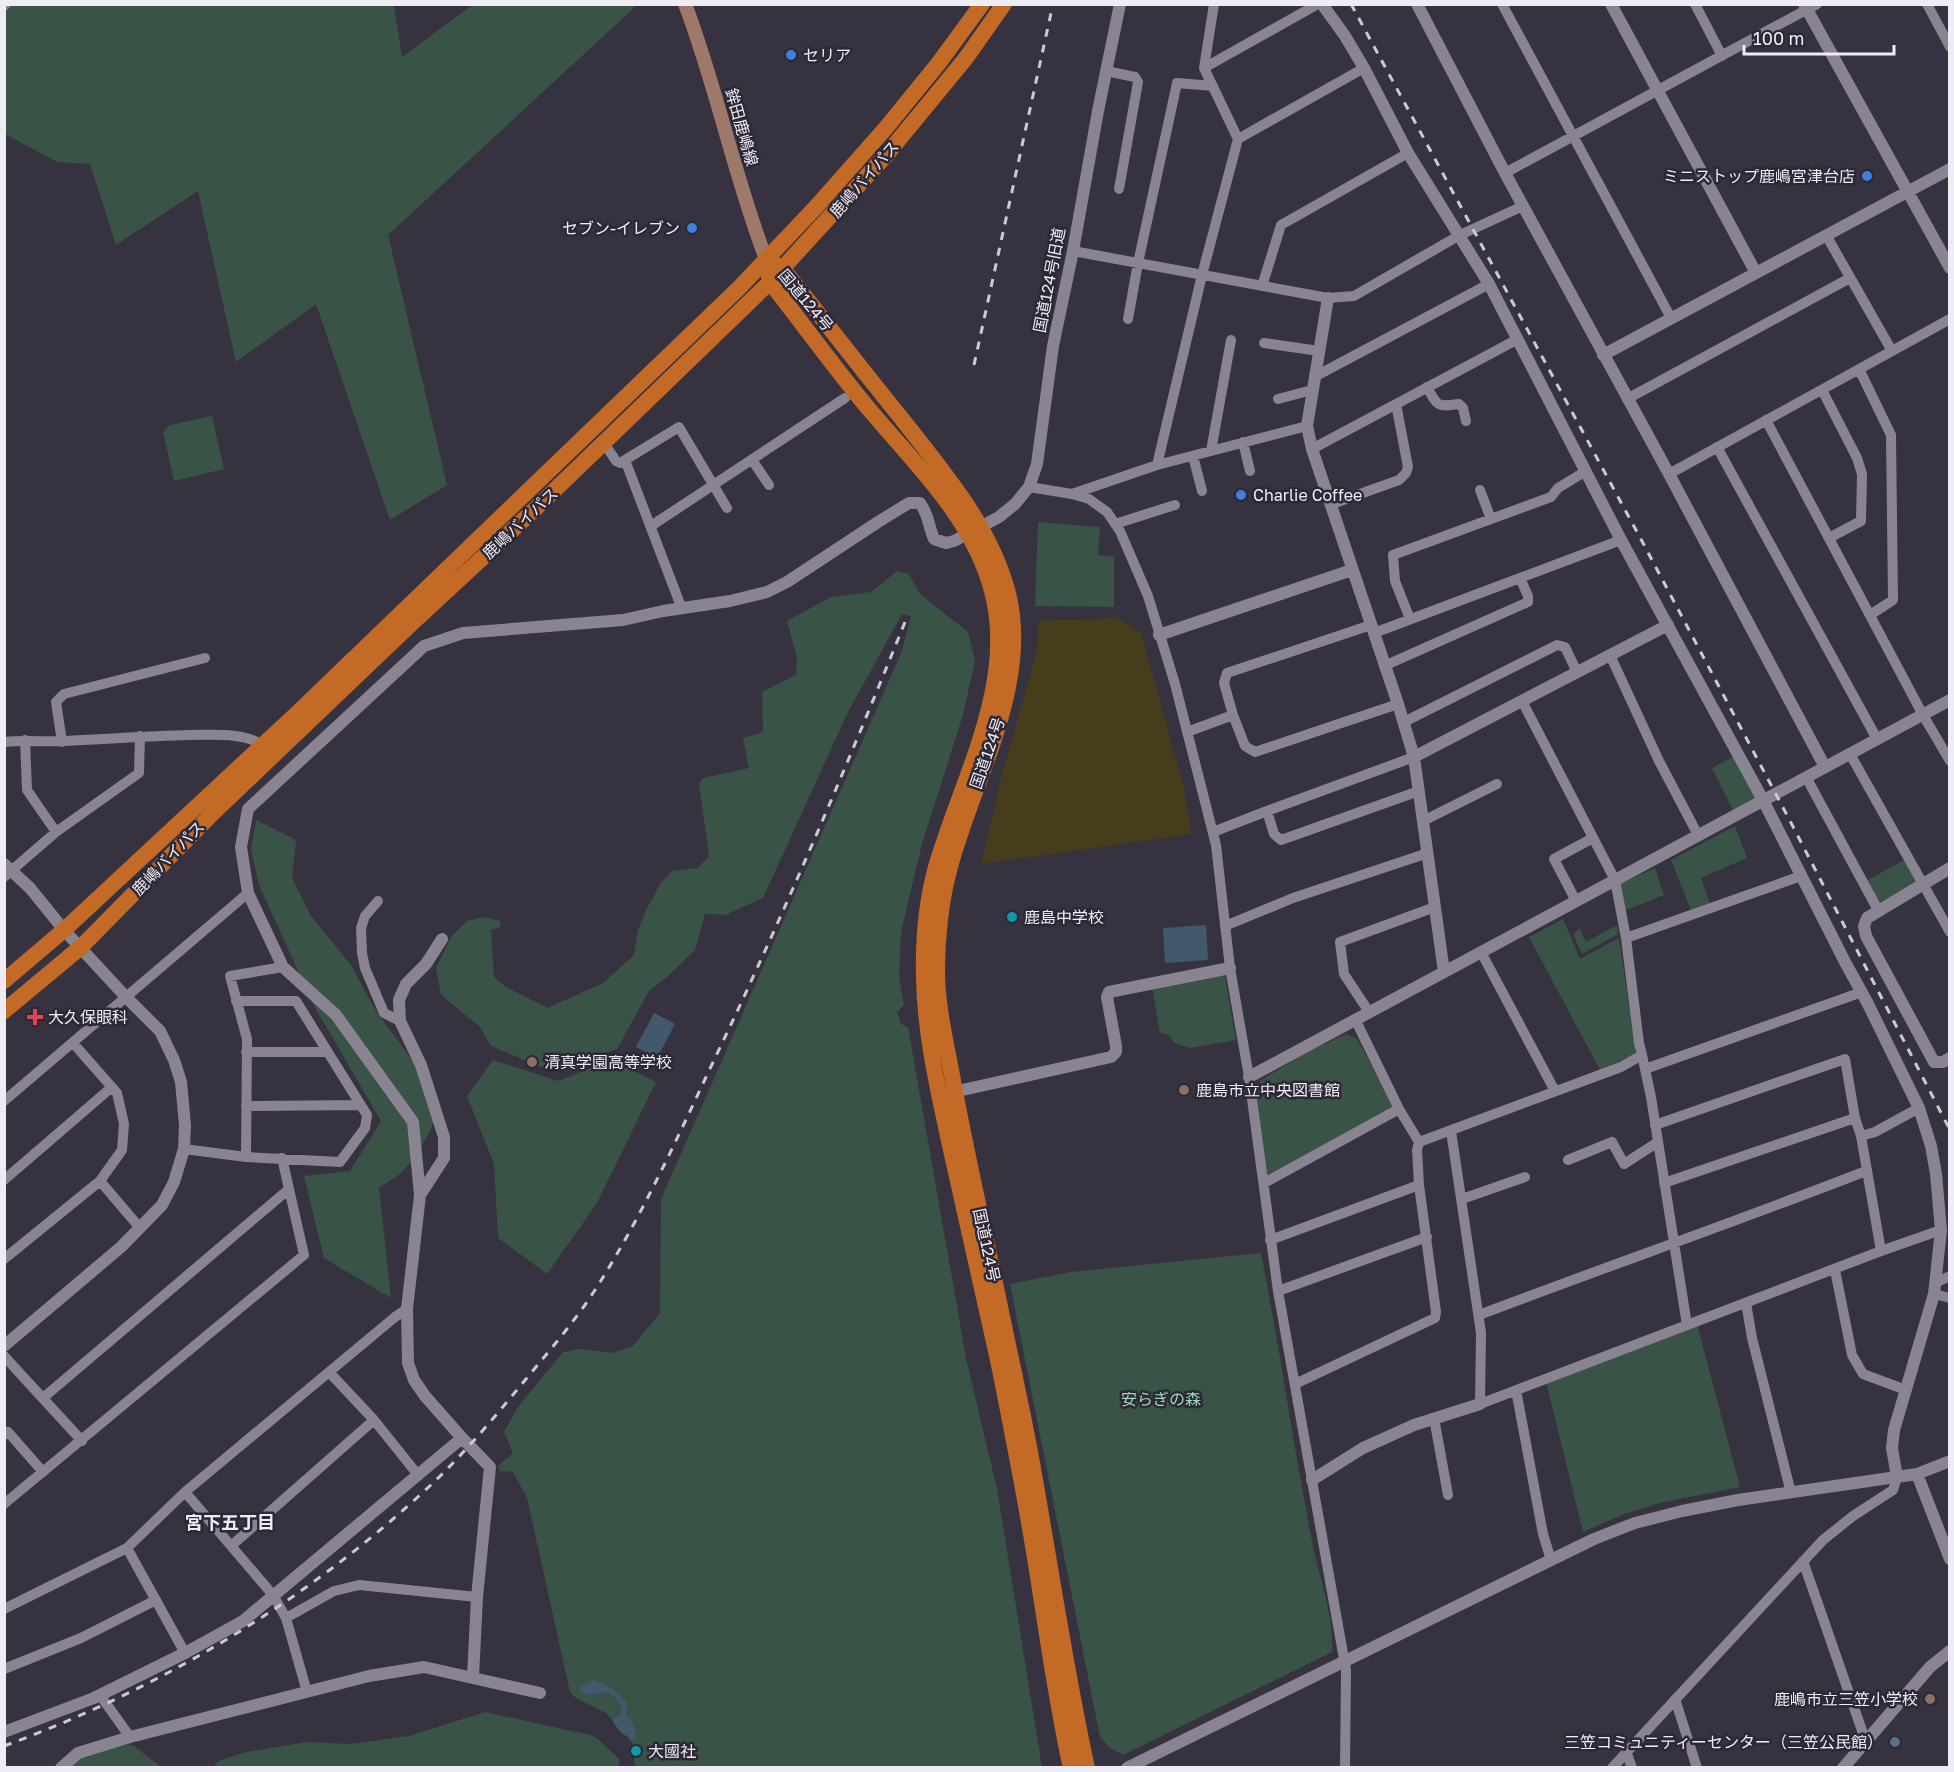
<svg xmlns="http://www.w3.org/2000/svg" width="1954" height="1772" font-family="'Golos Text','Noto Sans JP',sans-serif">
  <rect width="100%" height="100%" fill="#37323f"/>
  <path fill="#395346" d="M4 5H394L402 57 472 5H634L635 7 388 235 447 485 390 520 316 304 236 362 198 191 116 245 90 164 57 162 5 134Z
    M212 416 224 469 174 481 163 432 170 425Z
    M1038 522 1100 527 1098 555 1114 557V607L1035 606Z
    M897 571 909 574 920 594 968 632 975 660 963 715 922 844 901 932 899 977 904 1005 897 1012 901 1024 908 1027 966 1358 997 1489 1042 1767H635L632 1743 606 1713 576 1698 570 1692 527 1498 513 1472 500 1471 498 1466 513 1453 504 1432 518 1407 563 1352 580 1349 612 1353 633 1346 660 1313 661 1199 902 651 911 616 902 614 848 712 763 898 725 915 705 914 695 950 667 977 649 991 617 1049 596 1056 541 1067 491 1046 480 1027 441 995 436 968 451 937 467 921 484 917 500 921V927L491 930 494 977 506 987 547 1008 603 983 634 955 638 930 647 908 661 883 672 871 698 868 709 856 699 784 703 778 749 768 743 738 763 732 762 692 796 675 797 658 787 621 831 597 871 592Z
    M1734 756 1756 796 1754 801 1734 812 1712 768Z
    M256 820 296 840 292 878 311 916 351 965 376 1011 437 1094C441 1121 420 1151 403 1171 397 1178 387 1182 379 1187L391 1298 324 1258 304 1176 350 1171 381 1121 314 1006 259 885 251 850Z
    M1735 826 1747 858 1701 878 1710 903 1691 910 1671 860Z
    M1906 859 1921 885 1878 908 1864 882Z
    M1655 868 1664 895 1626 910 1619 884Z
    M1563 919 1580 959 1619 938 1636 1054 1600 1070 1529 937Z
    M1617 925 1618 934 1582 954 1573 934 1580 929 1586 942Z
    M1224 972 1236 1040 1190 1048 1174 1043 1169 1035 1160 1033 1152 986Z
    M1346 1034 1357 1039 1395 1108 1266 1178 1257 1093 1260 1081 1303 1054Z
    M493 1060 558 1081 611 1060 656 1082 597 1203 547 1274 498 1238 494 1164 467 1096Z
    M1261 1253C1280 1349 1293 1445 1312 1541 1319 1578 1334 1614 1332 1652L1123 1755 1109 1747 1100 1737 1010 1284 1071 1272Z
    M1697 1324 1740 1487 1659 1503 1624 1514 1583 1532 1546 1382Z
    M485 1712 590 1735 598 1739 619 1759V1768L214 1767 218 1761 246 1752 307 1742 350 1744 409 1736Z
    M127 1745 134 1746 161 1767 69 1768 81 1756Z"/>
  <path fill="#453d1c" d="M1117 618 1141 632 1183 784 1192 834 981 864 1002 774 1037 651 1038 621Z"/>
  <path fill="#41586d" d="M1206 925 1208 960 1165 963 1163 928Z
    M654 1013 675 1024 657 1058 636 1047Z
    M593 1680 612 1688 627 1702 626 1715C633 1723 637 1728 635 1740L621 1733 613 1722 614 1719 621 1715 622 1706C619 1703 615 1697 611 1694 605 1689 594 1699 581 1692L580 1687Z"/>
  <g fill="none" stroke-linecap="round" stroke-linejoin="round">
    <path stroke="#898392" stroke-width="10" d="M1502 4 1671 318
      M1695 4 1722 56
      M1927 4 1950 47
      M4 6 6 4
      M1204 68 1318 4
      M1106 71 1135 77 1138 82 1119 189
      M1238 139 1364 68
      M1505 173 1817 4
      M1826 235 1892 351
      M1073 251 1328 298 1354 296 1460 235 1523 206
      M1262 286 1281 225 1408 153
      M1128 319 1138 263 1177 83 1213 86
      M1264 343 1319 351
      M1859 369 1891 435 1893 600 1870 615
      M1314 377 1489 284
      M1427 387C1438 407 1437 407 1459 404L1463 408 1466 421
      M1822 390 1857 458 1862 474 1861 521 1829 538
      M1278 399 1312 390
      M1627 399 1850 278
      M1766 420 1923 715 1950 761
      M1243 442 1250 471
      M604 443 616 461 621 463 625 460
      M1717 447 1877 739
      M1312 449 1518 339
      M1211 451 1231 340
      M1193 456 1202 491
      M752 460 769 485
      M1157 465 1202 275 1238 139 1204 68 1214 4
      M1669 474 1950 319
      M1029 487 1072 494 1089 499 1107 512 1120 531 1148 596 1175 684 1216 845 1230 968 1249 1077 1278 1291 1346 1670 1345 1768
      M1480 490 1491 519
      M1072 494 1157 465 1307 426
      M1332 504 1399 480 1406 473 1408 467 1396 404
      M654 524 845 398
      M1115 524 1175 505
      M682 609 625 460 679 427 727 508
      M1410 619 1395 581 1393 555 1551 497 1558 488 1586 471
      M1371 625 1227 673 1224 683 1233 715 1245 746 1255 752 1398 704
      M1374 633 1520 578
      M1610 655 1659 761 1698 835
      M1384 666 1528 602V596L1520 578 1621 540
      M1404 722 1557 645 1565 647 1577 672
      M1187 732 1233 715
      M25 740 27 790 56 832
      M4 742C25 740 45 742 65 741 107 739 148 736 190 735 214 735 242 732 263 745
      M62 742 56 702 64 694 205 658
      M1850 754 1950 932
      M1806 777 1878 910
      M1267 811 1414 757
      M1423 821 1497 784
      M1213 832 1267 811 1274 834 1281 840 1419 791
      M4 877 56 832 139 773 140 736
      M378 901 365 916 361 928 362 953 365 968 384 1013 400 1021
      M1576 901 1554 859 1593 838
      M1225 926 1293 898 1428 853
      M1626 938 1801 876
      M1481 952 1555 1091
      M1369 1012 1344 974 1340 942 1435 907
      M1355 1019 1399 1109 1419 1142
      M246 1052H328
      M1642 1055 1651 1097 1687 1325
      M1645 1069 1862 992
      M4 1101 248 893
      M246 1106 361 1105
      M1655 1125 1845 1059 1855 1118 1861 1136
      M1451 1131 1481 1333 1480 1404 1881 1251 1941 1230
      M184 1149 246 1157 340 1162 365 1128 367 1115 296 1001H236
      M246 1157 247 1039 230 976 283 967
      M1568 1160 1612 1142 1624 1164 1658 1142
      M4 1180 112 1087
      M100 1181 140 1228
      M1264 1183 1399 1109
      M1664 1183 1855 1118
      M1462 1199 1525 1177
      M1270 1240 1419 1185
      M1881 1251 1861 1136 1875 1132 1919 1108
      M4 1259 100 1181 122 1150 124 1124 117 1093 73 1043
      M1835 1270 1852 1355 1863 1374 1906 1390
      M1935 1283 1950 1276
      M1278 1291 1427 1237
      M1934 1294 1950 1298
      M1746 1303 1752 1338 1791 1493
      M1479 1315C1608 1266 1738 1221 1866 1171
      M4 1356 82 1441
      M329 1372 374 1420 418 1475
      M1295 1384 1435 1318 1436 1312 1419 1185 1417 1150 1419 1142 1621 1067 1642 1055 1639 1043 1626 938 1615 880 1522 701
      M1516 1390 1543 1534 1551 1560
      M43 1398 289 1189
      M1434 1418 1448 1495
      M4 1435 8 1432 43 1472
      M185 1492 273 1595 286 1618 307 1692
      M4 1504 304 1255 282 1158
      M231 1546 374 1420
      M127 1548 185 1653
      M1803 1561 1866 1742
      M4 1609 127 1548 185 1492 395 1317 407 1309
      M286 1618 334 1591 359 1585 477 1597
      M4 1669 81 1638 156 1600
      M100 1695 130 1737
      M1675 1699 1697 1768
      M1626 1751 1632 1768
      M1612 1768 1823 1540 1853 1516 1893 1490 1897 1477"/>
    <path stroke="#898392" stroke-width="12" d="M1322 4 1345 36 1364 68 1408 153 1489 284 1621 540 1763 800 1845 962 1867 1002 1919 1108 1931 1146 1936 1174 1941 1230 1934 1294 1894 1430 1892 1448 1897 1477
      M1417 4 1505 173 1669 474 1825 767
      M1611 4 1756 273
      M1804 4 1950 268
      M1328 298 1307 426 1312 449 1398 704 1414 757 1444 972
      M1603 355 1950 169
      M1159 635 1352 570
      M1414 757 1668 625
      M4 864 30 888 64 930 125 996 160 1031 174 1060 181 1082 185 1125 184 1149 174 1182 162 1205 121 1247 4 1346
      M1950 868 1867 918 1864 926 1866 936 1934 1062H1943L1950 1058
      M1249 1077 1950 700
      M949 1093 1111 1057 1116 1052V1046L1107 997 1109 992 1230 968
      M420 1195 444 1158V1137L421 1065 400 1021 399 1000 406 984 426 964 442 939
      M1917 1474 1950 1559
      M1312 1480 1363 1448 1414 1425 1480 1404
      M473 1677 477 1597 490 1467 462 1438 425 1396 414 1380 408 1363 407 1309 420 1195 413 1122 336 1015 283 967 248 893 241 847 248 809 424 646 463 633 623 620 663 611 730 601 767 592 787 582 878 522 909 503H920C929 515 928 525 934 539L946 543 954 541 999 517 1015 504 1029 487 1037 464 1053 346 1073 251 1098 111 1120 4
      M4 1732 94 1698 185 1653 243 1621 462 1438
      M61 1768 78 1753 130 1737 369 1676 424 1667 540 1693
      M1127 1768 1551 1560 1594 1539 1635 1523 1682 1511 1738 1500 1917 1474 1950 1461
      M1843 1768 1930 1667 1950 1651"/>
    <path stroke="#9e796a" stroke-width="14" d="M685 4C717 88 734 176 766 259"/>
    <path stroke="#c26a26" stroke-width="16" d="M766 259 783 269 799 289C833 332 867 376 902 419 944 473 990 525 1008 593 1031 685 973 780 950 867 940 903 937 939 937 976 938 1008 945 1039 951 1070 965 1148 983 1225 999 1302 1011 1361 1025 1420 1035 1480 1052 1576 1066 1672 1087 1768
      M766 259 770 282C803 324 834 367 868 408 915 464 973 518 992 591 1017 684 961 780 936 867 926 903 923 941 924 978 925 1036 939 1094 951 1150 967 1220 983 1290 998 1360 1010 1420 1022 1480 1032 1540 1045 1616 1054 1692 1071 1768
      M4 981 64 930 293 717 739 288 815 208 885 129 938 64 982 4
      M4 1011 81 947 214 812 409 626 534 510 770 282 887 154 966 58 1004 4"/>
    <path stroke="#cdc9d3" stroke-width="3" stroke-dasharray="8 8" stroke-linecap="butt" d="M1351 4 1643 543 1788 817 1950 1130
      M974 365 1053 4
      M4 1746C157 1690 300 1605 420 1495 459 1460 493 1419 526 1379 550 1350 575 1321 595 1290 643 1215 678 1136 716 1056 784 914 846 768 905 622"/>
  </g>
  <g fill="#3f7fe0" stroke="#2d2835" stroke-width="2">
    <circle cx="791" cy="55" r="6"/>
    <circle cx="1867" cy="176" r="6"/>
    <circle cx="692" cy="228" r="6"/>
    <circle cx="1241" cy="495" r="6"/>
  </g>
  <g fill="#0f9aa8" stroke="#2d2835" stroke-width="2">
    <circle cx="1012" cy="917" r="6"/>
    <circle cx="636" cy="1751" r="6"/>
  </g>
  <path fill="#e0444e" stroke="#2d2835" stroke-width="2" d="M32 1008h6v6h6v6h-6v6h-6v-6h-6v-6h6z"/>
  <g fill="#8d6e63" stroke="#2d2835" stroke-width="2">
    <circle cx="532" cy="1062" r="6"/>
    <circle cx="1184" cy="1090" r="6"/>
    <circle cx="1930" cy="1699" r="6"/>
  </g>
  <circle fill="#5c6f8a" stroke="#2d2835" stroke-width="2" cx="1895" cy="1742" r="6"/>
  <g text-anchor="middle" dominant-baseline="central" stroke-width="5" stroke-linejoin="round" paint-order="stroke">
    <g font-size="16" fill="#efecf5" stroke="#2d2835" text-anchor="start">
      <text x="803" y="55">セリア</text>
      <text x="1855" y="176" text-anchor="end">ミニストップ鹿嶋宮津台店</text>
      <text x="680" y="228" text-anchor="end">セブン-イレブン</text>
      <text x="1253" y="495">Charlie Coffee</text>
      <text x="1024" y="917">鹿島中学校</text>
      <text x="48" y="1017">大久保眼科</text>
      <text x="544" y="1062">清真学園高等学校</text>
      <text x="1196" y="1090">鹿島市立中央図書館</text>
      <text x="1918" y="1699" text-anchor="end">鹿嶋市立三笠小学校</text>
      <text x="1883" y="1742" text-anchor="end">三笠コミュニティーセンター（三笠公民館）</text>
      <text x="648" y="1751">大國社</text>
    </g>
    <g font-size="16" fill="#efecf5" stroke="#2d2835">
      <text transform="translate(742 127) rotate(74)">鉾田鹿嶋線</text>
      <text transform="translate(864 179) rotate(-49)">鹿嶋バイパス</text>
      <text transform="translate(1049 280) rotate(-79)">国道124号旧道</text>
      <text transform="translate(806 300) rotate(50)">国道124号</text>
      <text transform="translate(520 523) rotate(-43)">鹿嶋バイパス</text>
      <text transform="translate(987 753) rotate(-71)">国道124号</text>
      <text transform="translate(168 858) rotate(-46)">鹿嶋バイパス</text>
      <text transform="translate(987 1245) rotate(78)">国道124号</text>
    </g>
    <g font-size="16" fill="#9cd8ba" stroke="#2d2835">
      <text x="1161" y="1399">安らぎの森</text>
    </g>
    <g font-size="18" font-weight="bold" fill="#efecf5" stroke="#2d2835">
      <text x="230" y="1522">宮下五丁目</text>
    </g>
  </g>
  <rect width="1954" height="1772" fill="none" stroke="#efecf5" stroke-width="12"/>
  <path d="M1744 45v9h150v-9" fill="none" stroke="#efecf5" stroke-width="3"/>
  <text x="1753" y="45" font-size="18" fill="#efecf5" stroke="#2d2835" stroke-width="4.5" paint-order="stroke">100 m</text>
</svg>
